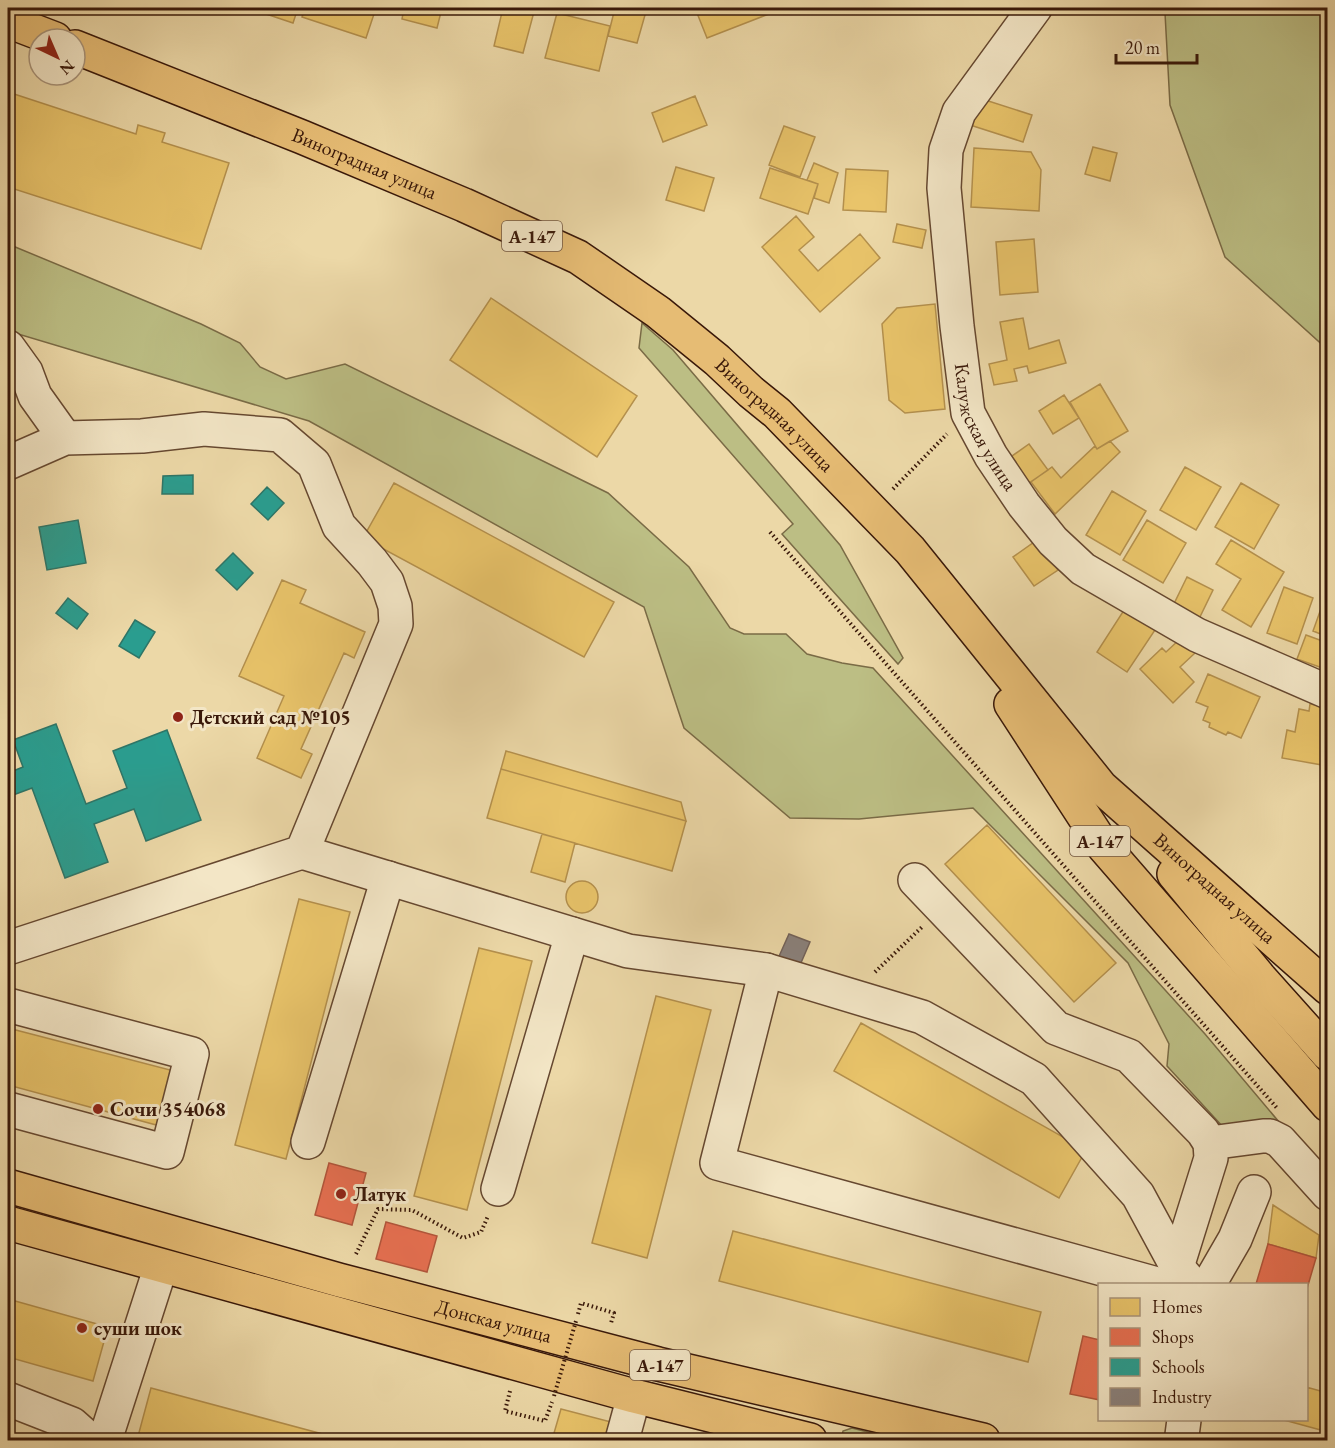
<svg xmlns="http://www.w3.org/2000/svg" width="1335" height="1448" font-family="'EB Garamond',serif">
  <rect width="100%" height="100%" fill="#ecd8a7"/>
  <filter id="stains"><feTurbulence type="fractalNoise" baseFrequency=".00333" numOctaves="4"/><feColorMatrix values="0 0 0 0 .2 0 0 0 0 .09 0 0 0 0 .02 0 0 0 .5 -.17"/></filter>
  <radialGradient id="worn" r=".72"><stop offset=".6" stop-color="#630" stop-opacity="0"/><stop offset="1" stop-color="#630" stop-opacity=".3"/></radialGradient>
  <path fill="#bcbe84" stroke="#7a6b46" stroke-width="1.5" d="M1169 8H1327V349L1225 257 1170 105 1165 13Z
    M8 244 201 324 240 343 260 367 286 379 345 364 608 493 689 567 730 628 744 634H786L807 654 842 663 873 668 1205 1034 1327 1179V1214L1277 1158 1244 1142 1224 1128 1167 1066 1169 1044 1128 963 973 808 859 819 790 818 684 728 644 607 309 421 8 331Z
    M642 323 673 350 840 545 903 658 898 664 782 534 793 524 639 348Z
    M852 1428 899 1440H847L842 1436 843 1431Z"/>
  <path fill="#e9c46a" stroke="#b4904d" stroke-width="1.5" d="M261 8H298L293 23 260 12Z
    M305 8H376L366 38 302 17Z
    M404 8H442L437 28 402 19Z
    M503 8H535L523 53 494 46Z
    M615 8H647L637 43 608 36Z
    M695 8H772L774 12 707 38Z
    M557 13 610 26 599 71 545 58Z
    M8 92 136 134 138 125 165 133 162 142 229 163 201 249 8 187Z
    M695 96 707 125 663 142 652 113Z
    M979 98 1032 115 1023 142 970 125Z
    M784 126 815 137 800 177 769 165Z
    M1093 147 1117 153 1110 181 1085 174Z
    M974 148 1031 152 1041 170 1039 211 971 207Z
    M814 163 838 173 829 203 814 198 818 184 807 180Z
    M676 167 714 178 704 211 666 200Z
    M770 168 818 184 808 214 760 198Z
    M846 169 888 171 886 212 843 210Z
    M796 216 814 237 799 250 818 271 860 234 880 258 820 312 762 247Z
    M897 224 926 230 922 248 893 242Z
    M1034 239 1038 292 1000 295 996 242Z
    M491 298 637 396 597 457 450 360Z
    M935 304 945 409 905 413 889 400 882 324 897 308Z
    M1023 318 1029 349 1059 340 1066 363 1029 373 1027 366 1014 369 1017 381 994 385 989 364 1007 360 1000 322Z
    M1100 384 1128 431 1097 449 1070 402Z
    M1064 395 1079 418 1053 434 1039 411Z
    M1110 441 1120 452 1055 514 1031 482 1052 467 1061 478 1095 446 1097 449Z
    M1029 444 1048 470 1023 487 1005 461Z
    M1185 467 1221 487 1196 530 1160 510Z
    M394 483 614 602 584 657 363 538Z
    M1241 483 1279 505 1254 549 1215 527Z
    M1112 491 1146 511 1120 555 1086 535Z
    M1147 520 1186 543 1163 583 1123 560Z
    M1037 540 1058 570 1034 586 1013 557Z
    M1231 540 1284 572 1251 627 1222 610 1241 579 1216 564Z
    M1187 577 1213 590 1196 625 1170 612Z
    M282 580 306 590 300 603 365 632 354 658 344 653 301 749 312 754 301 778 257 758 284 696 239 676Z
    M1284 587 1313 598 1297 644 1267 633Z
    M1328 589V637L1313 631Z
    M1126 607 1157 627 1127 672 1097 652Z
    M1306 635 1328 643V670L1297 659Z
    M1181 638 1195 653 1180 667 1194 682 1173 703 1140 669 1162 648 1166 652Z
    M1208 674 1260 697 1241 738 1228 732 1226 735 1209 727 1210 723 1203 720 1208 707 1196 702Z
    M1310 704 1328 707V766L1282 758 1287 730 1295 732 1299 709 1309 711Z
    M506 751 681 802 686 821 501 769Z
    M501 769 686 821 672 871 487 818Z
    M987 825 1116 963 1074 1002 945 864Z
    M542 834 575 843 565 882 531 872Z
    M566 897a16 16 0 1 1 32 0a16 16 0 1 1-32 0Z
    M299 899 350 912 286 1159 235 1145Z
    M479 948 532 961 467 1210 414 1196Z
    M656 996 711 1010 647 1258 592 1243Z
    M861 1023 1086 1150 1059 1198 834 1071Z
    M8 1028 174 1071 160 1126 8 1085Z
    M1273 1205 1319 1235 1316 1258 1268 1244Z
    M733 1231 1041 1312 1028 1362 719 1281Z
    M8 1299 108 1327 93 1381 8 1357Z
    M1306 1387 1328 1393V1432L1284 1420H1306Z
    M151 1388 345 1440H137Z
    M561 1409 611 1422 605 1440H552Z"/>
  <path fill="#e76f51" stroke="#b3553b" stroke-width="1.5" d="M329 1163 366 1173 352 1225 315 1215Z
    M386 1222 437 1236 427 1272 376 1259Z
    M1268 1244 1316 1258 1306 1292V1284H1256Z
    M1083 1336 1100 1340V1400L1070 1394Z"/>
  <path fill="#2a9d8f" stroke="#2e7567" stroke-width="1.5" d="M193 475V494H162L163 476Z
    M267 487 284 503 268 520 251 504Z
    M78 520 86 563 47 570 39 527Z
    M233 553 253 573 237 590 216 570Z
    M68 598 88 614 77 629 56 613Z
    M135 620 155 632 139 658 119 646Z
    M56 724 86 804 127 788 113 751 167 730 201 820 146 841 134 809 94 824 108 862 65 878 32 788 8 797V773L23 767 13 740Z"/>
  <path fill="#8a817c" stroke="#72625a" stroke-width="1.5" d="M789 934 810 942 797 972 776 963Z"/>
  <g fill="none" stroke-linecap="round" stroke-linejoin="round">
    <defs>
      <g id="minor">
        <path id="s1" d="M1035 8 959 112 946 150 944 188 957 326 968 413 991 456 1024 505 1053 541 1083 569 1197 635 1328 692"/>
        <path d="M8 347 26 372 35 396 65 438"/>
        <path d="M8 463 65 438 142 436 204 429 280 435 314 464 339 526 372 562 387 582 395 606 396 624 302 852 8 948"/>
        <path d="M302 852 628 951 766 970 922 1017 1034 1079 1138 1195 1177 1267 1192 1284"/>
        <path d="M915 880 1056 1028 1129 1056 1203 1132 1210 1143 1211 1158 1177 1267"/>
        <path d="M766 970 717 1163 1157 1284"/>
        <path d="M8 1005 192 1054 167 1152 8 1109"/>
        <path d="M308 1142 388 878"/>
        <path d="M1210 1143 1263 1136H1270L1280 1141 1328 1194"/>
        <path d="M498 1189 572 934"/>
        <path d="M1209 1284 1235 1239 1254 1192"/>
        <path d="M8 1399 72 1424 90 1440"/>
        <path d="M1182 1435 1184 1420"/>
        <path d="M105 1440 161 1266"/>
        <path d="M622 1440 634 1396"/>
      </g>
      <g id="major">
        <path d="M8 21 55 39"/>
        <path id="s2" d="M75 47 302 137 464 205 578 257 658 312 717 360 751 392 777 413 910 550 1101 787 1328 988"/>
        <path d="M1011 704 1104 847 1328 1105"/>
        <path d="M1174 874 1260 978 1328 1054"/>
        <path id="s3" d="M8 1186 339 1280 658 1364 983 1440"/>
        <path d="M8 1223 634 1396 810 1440"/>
      </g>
    </defs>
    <use href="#minor" stroke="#664830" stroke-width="36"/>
    <use href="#major" stroke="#391809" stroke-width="36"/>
    <path stroke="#391809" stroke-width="4" stroke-dasharray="1.5 3" stroke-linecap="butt" d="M893 489 947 434
      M770 532 1277 1108
      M875 972 922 927
      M356 1254 378 1209 412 1210 463 1238 481 1232 488 1216
      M578 1314 581 1303 614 1313 611 1323
      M510 1391 505 1411 545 1421 552 1402"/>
    <use href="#minor" stroke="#f3e6c6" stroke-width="33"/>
    <use href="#major" stroke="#e6bc74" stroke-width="33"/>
    <path stroke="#391809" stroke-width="4" stroke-dasharray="1.5 3" stroke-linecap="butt" d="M554 1396 576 1321"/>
  </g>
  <g fill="#8f2418" stroke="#f3e6c6" stroke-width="2">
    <circle cx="178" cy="717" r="6"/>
    <circle cx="98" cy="1109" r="6"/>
    <circle cx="341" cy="1194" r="6"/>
    <circle cx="82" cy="1328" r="6"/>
  </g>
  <g text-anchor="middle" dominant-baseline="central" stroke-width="6" stroke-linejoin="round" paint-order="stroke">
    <g fill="#f3e6c6" stroke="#715642" stroke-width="1.5">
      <rect x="502" y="221" width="60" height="30" rx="4.5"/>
      <rect x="1070" y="826" width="60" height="30" rx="4.5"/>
      <rect x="630" y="1350" width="60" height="30" rx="4.5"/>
    </g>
    <g font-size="18" font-weight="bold" fill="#391809">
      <text x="532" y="236">А-147</text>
      <text x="1100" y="841">А-147</text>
      <text x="660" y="1365">А-147</text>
    </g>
    <g font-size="20" fill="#391809" stroke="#f3e6c6">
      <text stroke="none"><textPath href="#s2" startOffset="312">Виноградная улица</textPath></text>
      <text stroke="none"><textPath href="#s2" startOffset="798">Виноградная улица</textPath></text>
      <text stroke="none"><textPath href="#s1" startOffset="452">Калужская улица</textPath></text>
      <text stroke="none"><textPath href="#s2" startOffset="1446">Виноградная улица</textPath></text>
      <text stroke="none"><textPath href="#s3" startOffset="504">Донская улица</textPath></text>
    </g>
    <g font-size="20" font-weight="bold" fill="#391809" stroke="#f3e6c6" text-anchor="start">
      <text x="190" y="717">Детский сад №105</text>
      <text x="110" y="1109">Сочи 354068</text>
      <text x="353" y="1194">Латук</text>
      <text x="94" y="1328">суши шок</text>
    </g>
  </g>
  <rect width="1335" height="1448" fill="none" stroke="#ecd8a7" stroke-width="30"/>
  <rect x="9" y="9" width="1317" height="1430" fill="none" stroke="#391809" stroke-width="3"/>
  <rect x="15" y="15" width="1305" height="1418" fill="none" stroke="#391809" stroke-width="1.5"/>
  <rect x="1098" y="1283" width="210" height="138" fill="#f3e6c6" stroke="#a9947a" stroke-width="1.5"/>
  <rect x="1110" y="1298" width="30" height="18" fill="#e9c46a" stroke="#a9947a" stroke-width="1.5"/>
  <text x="1152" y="1313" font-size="18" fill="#391809">Homes</text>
  <rect x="1110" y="1328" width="30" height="18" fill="#e76f51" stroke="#a9947a" stroke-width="1.5"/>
  <text x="1152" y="1343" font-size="18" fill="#391809">Shops</text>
  <rect x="1110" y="1358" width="30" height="18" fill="#2a9d8f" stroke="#a9947a" stroke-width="1.5"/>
  <text x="1152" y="1373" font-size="18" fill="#391809">Schools</text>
  <rect x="1110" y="1388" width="30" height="18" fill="#8a817c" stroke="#a9947a" stroke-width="1.5"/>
  <text x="1152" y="1403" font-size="18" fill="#391809">Industry</text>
  <g transform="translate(57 57) rotate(136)"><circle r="28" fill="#f3e6c6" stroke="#a9947a" stroke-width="1.5"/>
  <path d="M0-4.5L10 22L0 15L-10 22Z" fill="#8f2418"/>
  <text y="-9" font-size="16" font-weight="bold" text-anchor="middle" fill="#391809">N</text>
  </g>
  <path d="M1116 54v9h81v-9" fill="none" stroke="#391809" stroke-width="3"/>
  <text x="1125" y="54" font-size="18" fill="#391809" stroke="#f3e6c6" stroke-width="4.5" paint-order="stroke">20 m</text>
  <rect width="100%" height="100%" filter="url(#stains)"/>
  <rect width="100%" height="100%" fill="url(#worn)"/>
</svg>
